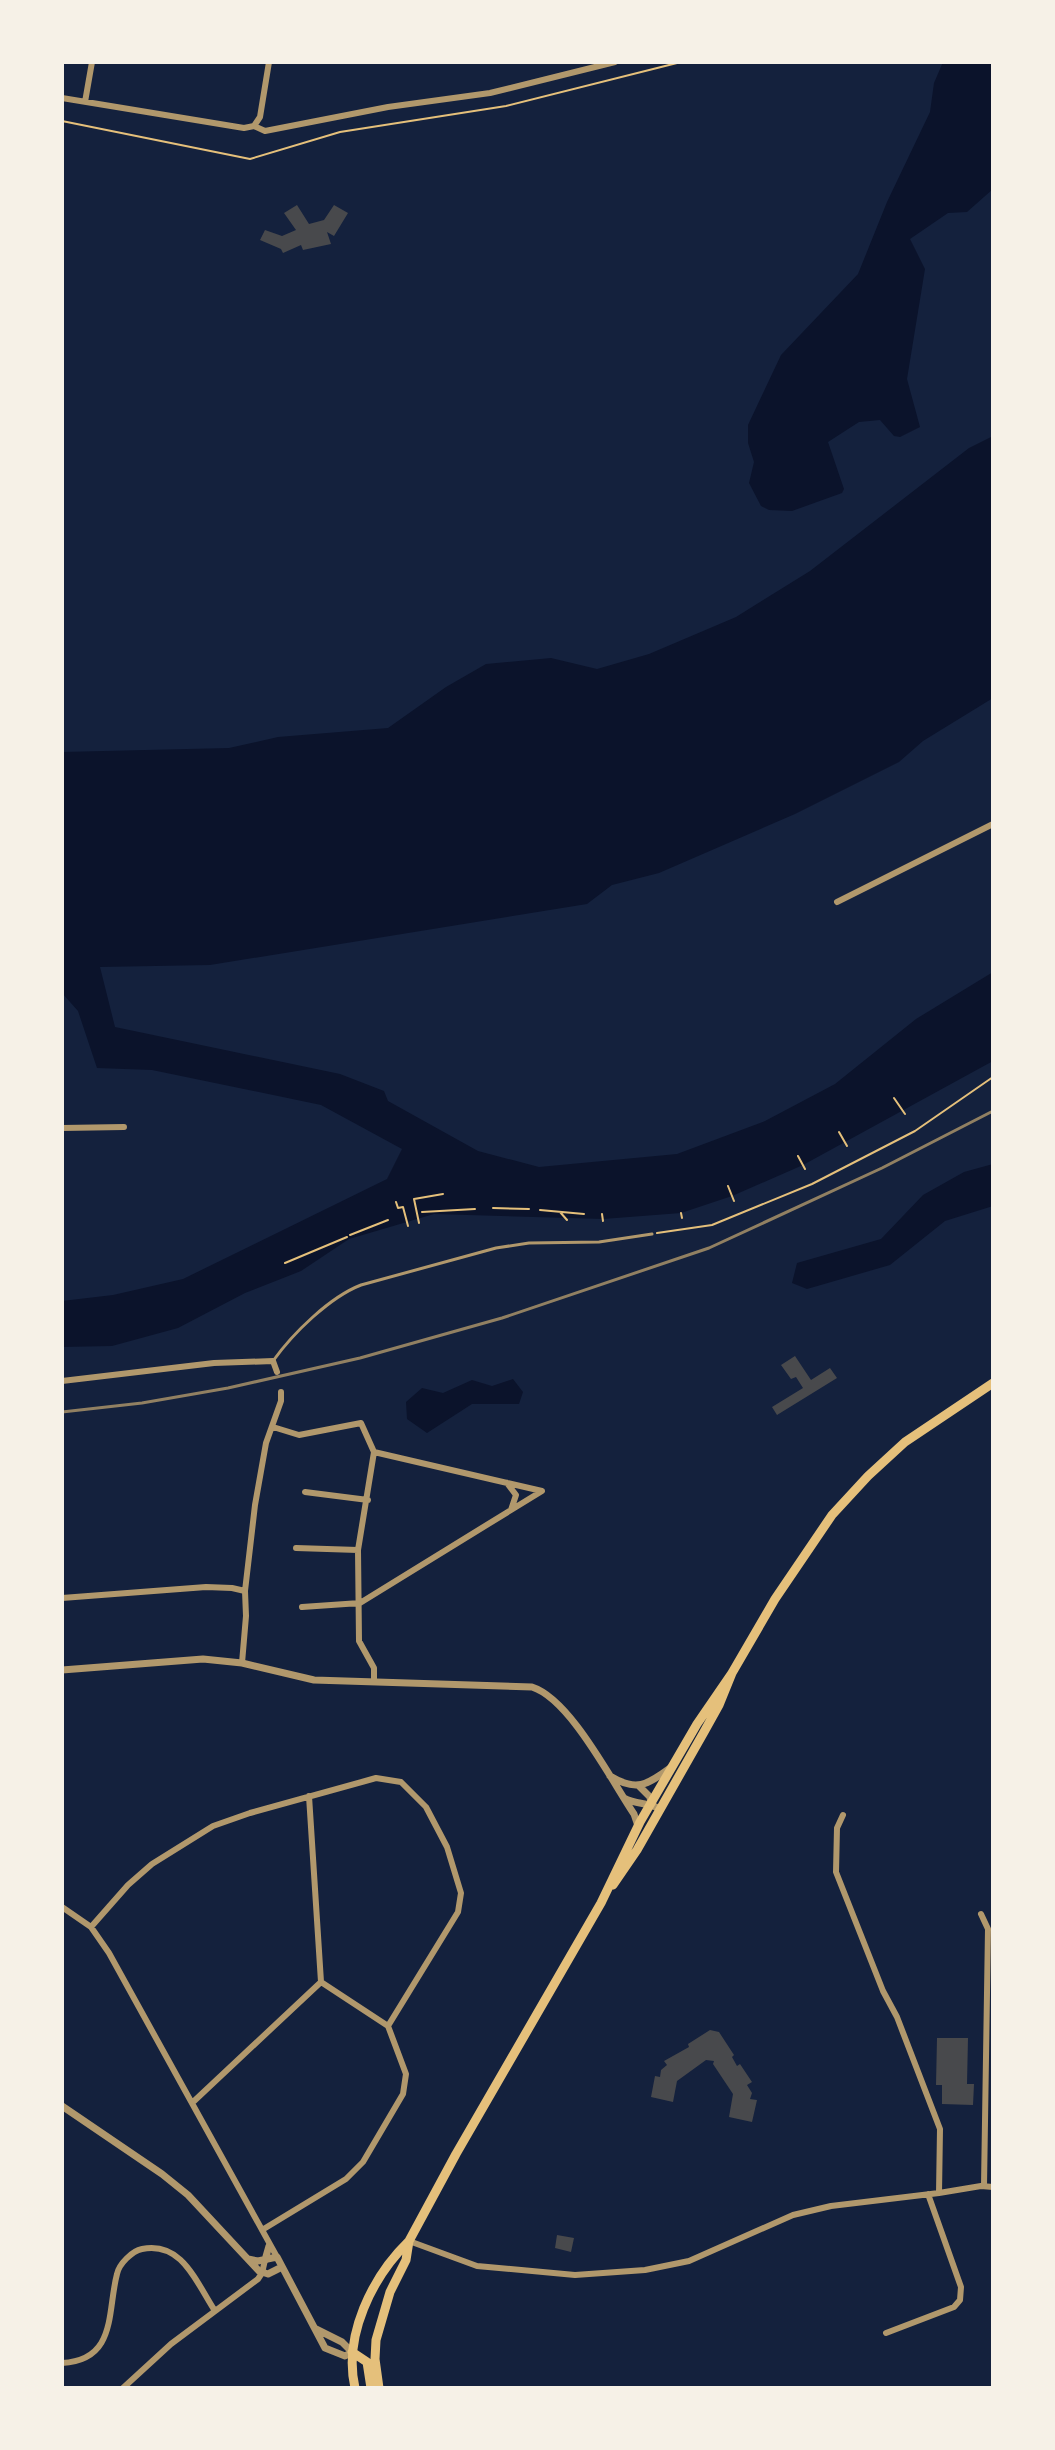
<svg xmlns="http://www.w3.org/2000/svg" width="1055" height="2450" font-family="Commissioner,sans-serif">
  <rect width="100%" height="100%" fill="#14213d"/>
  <path fill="#0b132b" d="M943 62H993V189L967 212 948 213 910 239 925 269 907 379 920 427 900 437 894 436 880 420 859 422 828 442 844 489 842 493 792 511 769 510 761 506 749 483 754 462 748 443V425L781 355 858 274 887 202 930 112 934 83Z
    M993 436V698L923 741 899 762 795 814 659 873 612 885 587 904 210 965 100 967 115 1027 340 1074 384 1091 388 1101 478 1151 539 1167 677 1154 765 1121 835 1084 916 1019 993 972V1061L803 1165 732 1196 681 1213 603 1219 434 1214 349 1239 301 1271 245 1293 178 1328 112 1346 62 1347V1301L113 1295 183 1279 387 1179 402 1149 321 1105 152 1070 97 1068 78 1011 62 993V752L229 748 278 737 388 728 446 687 486 664 551 658 597 669 649 654 736 617 810 571 969 448Z
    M993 1164V1206L945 1221 890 1265 807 1289 792 1283 797 1263 881 1239 923 1195 964 1172Z
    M513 1379 523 1392 519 1404H472L427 1433 407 1419 406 1402 422 1388 443 1393 472 1380 492 1386Z"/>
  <path fill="#48494c" d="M297 205 309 224 324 220 334 205 348 213 334 236 327 232 331 244 303 250 301 245 283 253 281 249 260 240 265 230 282 236 296 230 284 213Z
    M795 1356 811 1380 830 1368 837 1378 777 1415 772 1407 803 1388 796 1377 791 1379 781 1365Z
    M710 2030 719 2032 734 2055 732 2057 737 2066 740 2064 752 2082 747 2085 752 2093 750 2099 757 2100 752 2122 729 2117 733 2094 713 2064 714 2061 706 2060 677 2081 673 2102 651 2097 655 2076 660 2077 661 2070 667 2065 664 2061 689 2047 688 2044Z
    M937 2038H968L967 2084H974L973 2105 942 2104V2085H936Z
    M557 2235 574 2238 571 2252 555 2248Z"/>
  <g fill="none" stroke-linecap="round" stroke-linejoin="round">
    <path stroke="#e5c07b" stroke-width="2" d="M62 121 250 159 340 132 506 106 681 62
      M894 1098 905 1114
      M839 1132 847 1146
      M798 1156 805 1169
      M728 1186 734 1201
      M396 1202 398 1208 403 1207 408 1226
      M493 1208 529 1209
      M540 1210 584 1214
      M422 1212 475 1209
      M560 1212 567 1220
      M681 1213 682 1218
      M602 1214 603 1221
      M419 1223 414 1199 443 1194
      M657 1233 712 1225 812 1184 915 1131 993 1077
      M350 1235 388 1220
      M285 1263 347 1237"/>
    <path stroke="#b1986c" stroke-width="3" d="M273 1361C293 1333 330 1297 361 1285L496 1248 529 1243 599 1242 652 1234"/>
    <path stroke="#b1986c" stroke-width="6" d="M62 98 244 128 254 126 265 131 388 107 490 93 615 62
      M85 102 92 62
      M254 126 260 117 269 62
      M837 902 993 824
      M62 1128 124 1127
      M62 1381 214 1363 273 1361 277 1372
      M273 1427 299 1435 361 1423 374 1452
      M374 1452 542 1491 511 1510
      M305 1492 368 1500
      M296 1548 358 1550
      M62 1598 206 1587 232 1588 245 1591
      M302 1607 360 1603 511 1510 516 1495 507 1483
      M242 1663 246 1616 245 1591 255 1505 266 1443 281 1401V1392
      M374 1682V1668L359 1641 358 1550 374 1452
      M843 1815 837 1828 836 1872 883 1991 897 2017 940 2129 939 2193
      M62 1907 91 1927 109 1953 277 2257
      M981 1914 988 1929 984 2186
      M91 1927 128 1885 152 1864 213 1826 250 1813 376 1778 401 1782 426 1807 447 1847 461 1893 458 1912 388 2026 406 2074 403 2094 363 2162 346 2179 262 2230
      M321 1982 388 2026
      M192 2103 321 1982 309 1796
      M409 2241 477 2266 575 2275 645 2270 689 2261 793 2215 831 2206 939 2193 981 2186 993 2187
      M886 2333 954 2307 960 2300 961 2287 928 2194
      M62 2363C117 2360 107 2312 117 2274 119 2264 132 2251 142 2249 182 2241 196 2282 215 2311
      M123 2388 171 2344 258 2279 262 2273 265 2260"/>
    <path stroke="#b1986c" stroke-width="7" d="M62 1670 203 1659 242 1663 314 1680 532 1687C570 1699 611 1780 634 1814L638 1826
      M610 1776C636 1792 647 1785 670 1768
      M639 1786 650 1797 651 1804
      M624 1798C636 1805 649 1802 660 1809
      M62 2106 162 2174 188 2195 259 2271 268 2274 282 2267
      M248 2259 258 2261 277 2257 325 2348 345 2356 352 2352
      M265 2260 269 2246
      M316 2329 342 2342 352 2352"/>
    <path stroke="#e5c07b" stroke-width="9" d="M613 1885 637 1850 704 1732 719 1705 732 1673 775 1599 832 1515 868 1476 905 1442 993 1383
      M352 2352 367 2362 371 2388
      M355 2388C343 2336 372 2277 409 2241
      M379 2388 375 2359 376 2340 390 2292 406 2260 409 2241 456 2154 601 1903 640 1822 697 1724 732 1673"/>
    <path stroke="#918062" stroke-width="3" d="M62 1412 142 1403 228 1388 360 1358 502 1318 709 1248 882 1168 993 1111"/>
  </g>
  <rect width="1055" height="2450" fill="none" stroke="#f6f1e7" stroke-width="128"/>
</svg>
